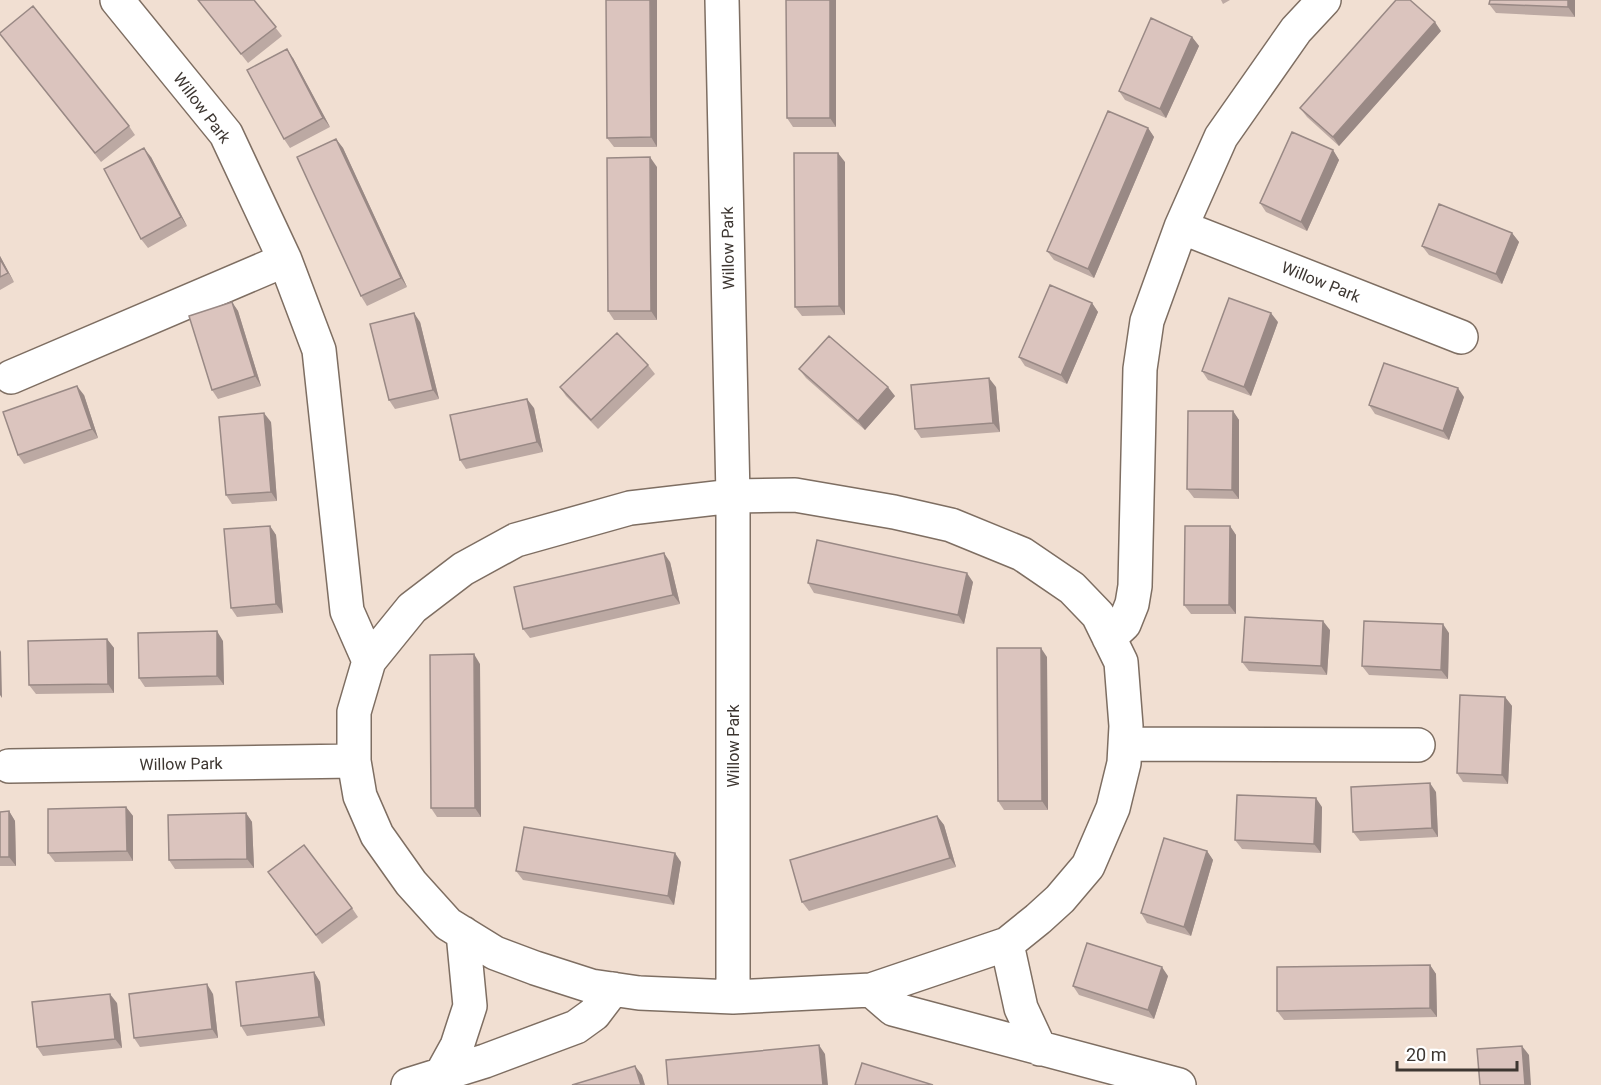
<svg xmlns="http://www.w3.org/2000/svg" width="1601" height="1085" font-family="Roboto,sans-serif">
  <rect width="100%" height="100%" fill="#f1dfd2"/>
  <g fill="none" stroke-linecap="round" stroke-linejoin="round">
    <defs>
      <path id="street" d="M117 0 226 134 285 260 319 350 347 611 369 661
        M722 0 733 496V997
        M1181 227 1461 337
        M11 377 285 260
        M1109 638 1124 624 1132 604 1135 586 1140 369 1147 321 1181 227 1221 137 1296 30 1324 0
        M1125 744 1418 745
        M9 766 354 761
        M1007 944 1021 1008 1040 1049
        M871 990 1007 944 1038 919 1060 899 1088 866 1113 808 1124 763 1126 726 1121 662 1098 615 1072 588 1022 554 951 525 894 512 795 495 733 496 630 508 516 540 463 569 412 608 369 661 354 712V761L360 796 377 835 411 883 448 924 495 953 535 968 591 986 639 993 733 997 871 990 893 1009 1179 1085
        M441 1075 457 1046 470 1006 463 933
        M408 1085 485 1061 576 1027 594 1014 613 989"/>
    </defs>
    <use href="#street" stroke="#7e6e62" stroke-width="36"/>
    <use href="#street" stroke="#fff" stroke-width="33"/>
  </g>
  <path fill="#bca9a3" d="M198 0H254L282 36 248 63Z
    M606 0 657 147H614L607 138Z
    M786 0 836 127H793L787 118Z
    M1221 0H1230L1223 4Z
    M1490 0H1575V17L1496 13 1489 4Z
    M1441 31 1339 146 1307 117 1300 108Z
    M0 34 129 126 135 135 101 162Z
    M1192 37 1199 46 1166 118 1125 100 1119 91Z
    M293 58 330 127 290 148 284 139Z
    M1148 128 1154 137 1094 278 1054 260 1047 251Z
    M336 139 343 148 407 287 367 306 361 296Z
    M1333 150 1339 160 1307 231 1266 212 1260 203Z
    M151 157 187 226 148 248 141 239Z
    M845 162V315L802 316 795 307Z
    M657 167V320H614L608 311Z
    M1512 233 1519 242 1502 284 1429 255 1422 246Z
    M0 256 14 282 0 290Z
    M232 302 238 311 261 386 218 399 212 390Z
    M1092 303 1098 312 1067 384 1025 366 1019 357Z
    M420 322 439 399 395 409 389 400Z
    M1278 322 1251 396 1208 380 1202 371Z
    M648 365 655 374 598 429 566 396 560 387Z
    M799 369 895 396 865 430 806 378Z
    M996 387 1000 432 921 438 915 429Z
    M84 395 98 438 24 464 18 455Z
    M1464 397 1449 440 1375 414 1369 405Z
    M534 408 543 452 466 469 460 460Z
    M1233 411 1239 420V499L1194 498 1187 489Z
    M271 422 277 501 232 504 226 495Z
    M270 526 276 535 283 613 237 617 231 608Z
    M1230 526 1236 535V614H1191L1184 605Z
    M670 562 680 604 530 638 523 629Z
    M973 582 964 624 814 593 808 583Z
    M1330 630 1327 675 1249 671 1242 662Z
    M1449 633 1448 679 1369 675 1362 666Z
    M107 639 114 648V693L36 694 29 685Z
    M223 641 224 685 145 687 139 678Z
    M1047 657 1048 810H1004L998 801Z
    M480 664 481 817H437L431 808Z
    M1505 697 1512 706 1508 784 1463 782 1457 773Z
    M1436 792 1438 837 1360 841 1353 832Z
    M126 807 133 816V861L55 862 48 853Z
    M1322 807 1321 853 1242 849 1235 840Z
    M9 811 15 821 16 866H0V812Z
    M246 813 252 822 254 868 175 869 169 860Z
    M937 816 944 825 956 867 809 911 802 902Z
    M1207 851 1213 860 1191 936 1147 923 1141 913Z
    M681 862 674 905 523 880 516 871Z
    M275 881 352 908 358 917 322 944Z
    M1430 965 1436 974 1437 1017 1284 1020 1277 1011Z
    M314 972 320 982 325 1026 247 1036 241 1026Z
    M1168 976 1154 1019 1079 995 1073 986Z
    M213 994 218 1038 140 1047 134 1038Z
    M117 1003 122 1048 43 1056 37 1047Z"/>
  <path fill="#998985" d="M650 0H657V147L651 137Z
    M830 0H836V127L830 118Z
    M1568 0H1575V17L1568 7Z
    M1435 22 1441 31 1339 146 1333 137Z
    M1192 37 1199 46 1166 118 1160 109Z
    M287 49 293 58 330 127 323 118Z
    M1148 128 1154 137 1094 278 1088 269Z
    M336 139 343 148 407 287 401 278Z
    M144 148 151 157 187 226 181 217Z
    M1333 150 1339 160 1307 231 1301 222Z
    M838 153 845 162V315L839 306Z
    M650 157 657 167V320L651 311Z
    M1512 233 1519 242 1502 284 1496 274Z
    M0 256 14 282 0 259Z
    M232 302 238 311 261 386 255 376Z
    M1092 303 1098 312 1067 384 1061 375Z
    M414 313 420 322 439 399 433 390Z
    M1271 313 1278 322 1251 396 1244 387Z
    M989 378 996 387 1000 432 993 423Z
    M77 386 84 395 98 438 92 429Z
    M888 387 895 396 865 430 858 421Z
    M1458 388 1464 397 1449 440 1443 431Z
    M527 399 534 408 543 452 537 442Z
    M1233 411 1239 420V499L1232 490Z
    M264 413 271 422 277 501 271 492Z
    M270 526 276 535 283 613 276 604Z
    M1230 526 1236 535V614L1229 605Z
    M664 553 670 562 680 604 673 595Z
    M967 573 973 582 964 624 958 615Z
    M1323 621 1330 630 1327 675 1321 666Z
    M1443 624 1449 633 1448 679 1441 670Z
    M217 631 223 641 224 685 217 676Z
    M107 639 114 648V693L108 684Z
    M1041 648 1047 657 1048 810 1042 801Z
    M0 650 1 652 2 698 0 695Z
    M474 654 480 664 481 817 475 808Z
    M1505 697 1512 706 1508 784 1502 775Z
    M1430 783 1436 792 1438 837 1432 828Z
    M1316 798 1322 807 1321 853 1314 844Z
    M126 807 133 816V861L127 851Z
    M9 811 15 821 16 866 9 857Z
    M246 813 252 822 254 868 247 859Z
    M937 816 944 825 956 867 950 858Z
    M1207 851 1213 860 1191 936 1184 927Z
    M675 853 681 862 674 905 668 896Z
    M1430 965 1436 974 1437 1017 1430 1008Z
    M1162 967 1168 976 1154 1019 1148 1010Z
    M314 972 320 982 325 1026 319 1017Z
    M207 984 213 994 218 1038 212 1029Z
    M110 994 117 1003 122 1048 115 1039Z
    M819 1045 825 1054 828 1085H823Z
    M1522 1046 1529 1055 1531 1085H1525Z
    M635 1066 642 1075 645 1085H641Z"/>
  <path fill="#dbc4be" stroke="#998985" stroke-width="1.5" d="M198 0H254L276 27 241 54Z
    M606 0H650L651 137 607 138Z
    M786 0H830V118H787Z
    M1396 0H1410L1435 22 1333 137 1300 108Z
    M1490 0H1568V7L1489 4Z
    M33 6 129 126 95 153 0 34V33Z
    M1151 18 1192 37 1160 109 1119 91Z
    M287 49 323 118 284 139 247 70Z
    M1108 111 1148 128 1088 269 1047 251Z
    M1292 132 1333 150 1301 222 1260 203Z
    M336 139 401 278 361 296 297 157Z
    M144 148 181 217 141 239 104 169Z
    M794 153H838L839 306 795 307Z
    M650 157 651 311H608L607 158Z
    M1439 204 1512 233 1496 274 1422 246Z
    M0 259 8 273 0 277Z
    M1050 285 1092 303 1061 375 1019 357Z
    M1229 298 1271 313 1244 387 1202 371Z
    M232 302 255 376 212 390 189 316Z
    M414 313 433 390 389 400 370 324Z
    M617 333 648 365 591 420 560 387Z
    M829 336 888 387 858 421 799 369Z
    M1384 363 1458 388 1443 431 1369 405Z
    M989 378 993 423 915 429 911 385Z
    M77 386 92 429 18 455 3 412Z
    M527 399 537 442 460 460 450 415Z
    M1188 411H1233L1232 490 1187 489Z
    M264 413 271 492 226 495 219 417Z
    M270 526 276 604 231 608 224 529Z
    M1185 526H1230L1229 605H1184Z
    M817 540 967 573 958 615 808 583Z
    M664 553 673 595 523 629 514 587Z
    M1245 617 1323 621 1321 666 1242 662Z
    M1364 621 1443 624 1441 670 1362 666Z
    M217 631V676L139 678 138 633Z
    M107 639 108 684 29 685 28 641Z
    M997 648H1041L1042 801H998Z
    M474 654 475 808H431L430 655Z
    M1460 695 1505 697 1502 775 1457 773Z
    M1430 783 1432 828 1353 832 1351 787Z
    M1237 795 1316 798 1314 844 1235 840Z
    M126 807 127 851 48 853V809Z
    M9 811V857H0V812Z
    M246 813 247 859 169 860 168 815Z
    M937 816 950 858 802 902 790 860Z
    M524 827 675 853 668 896 516 871Z
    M1164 838 1207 851 1184 927 1141 913Z
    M304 845 352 908 316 935 268 872Z
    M1087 943 1162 967 1148 1010 1073 986Z
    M1430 965V1008L1277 1011V967Z
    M314 972 319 1017 241 1026 236 982Z
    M207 984 212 1029 134 1038 129 994Z
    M110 994 115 1039 37 1047 32 1002Z
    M819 1045 823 1085H668L666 1060Z
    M1522 1046 1525 1085H1480L1477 1049Z
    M862 1063 933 1085H855Z
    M635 1066 641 1085H572Z"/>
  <g text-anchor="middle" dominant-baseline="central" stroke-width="4.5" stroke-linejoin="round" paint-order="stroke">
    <g font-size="16" fill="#3d3631" stroke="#fff">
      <text transform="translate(202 108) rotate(53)">Willow Park</text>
      <text transform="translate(728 248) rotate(-91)">Willow Park</text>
      <text transform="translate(1321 282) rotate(22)">Willow Park</text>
      <text transform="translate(733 746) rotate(-90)">Willow Park</text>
      <text transform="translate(181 764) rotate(-1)">Willow Park</text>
    </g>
  </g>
  <path d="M1397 1061v9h120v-9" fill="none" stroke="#3d3631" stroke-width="3"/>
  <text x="1406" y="1061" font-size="18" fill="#3d3631" stroke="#ffffff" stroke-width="4.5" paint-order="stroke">20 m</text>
</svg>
